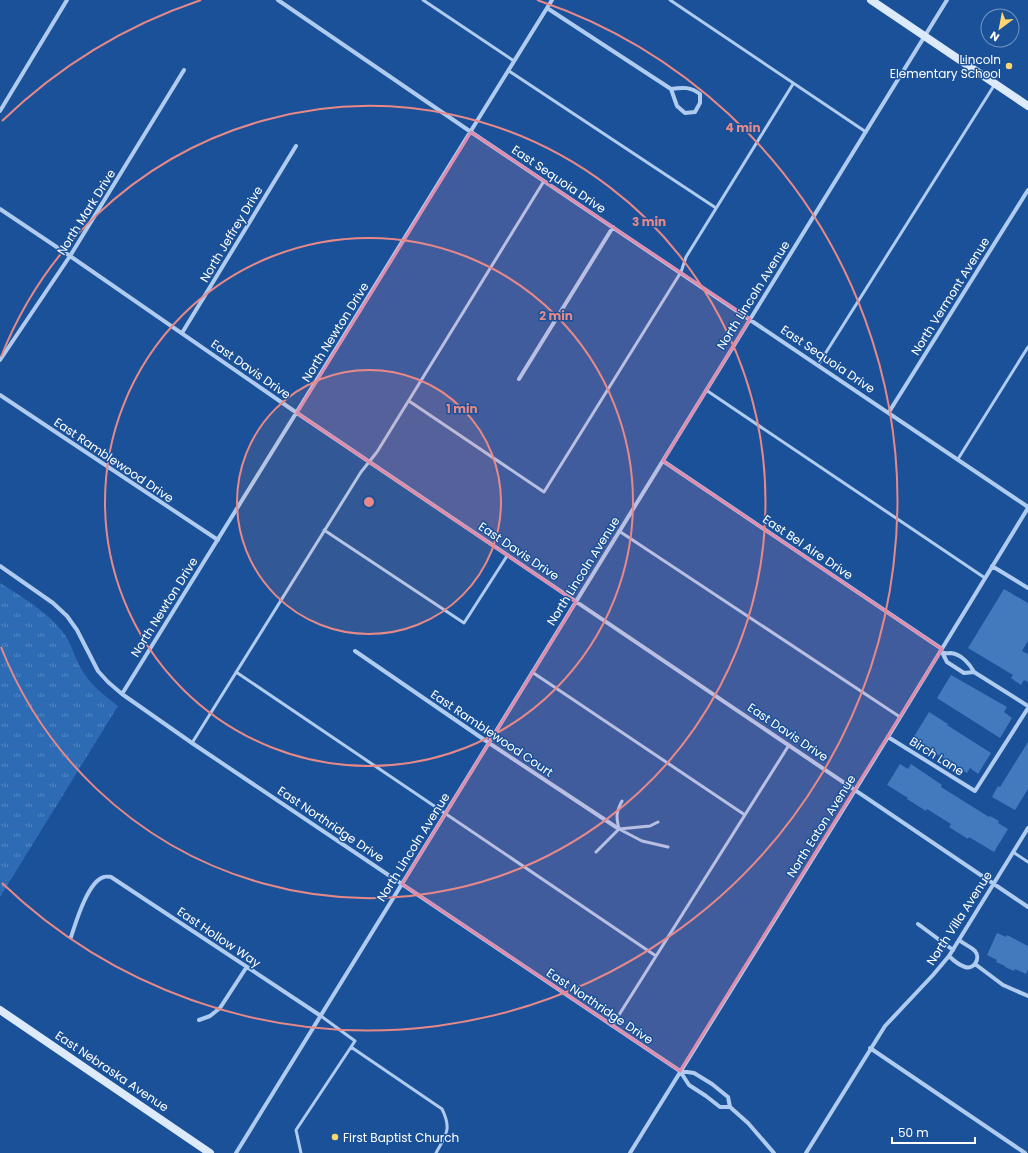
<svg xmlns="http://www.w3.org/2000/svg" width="1028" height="1153" font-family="Poppins,sans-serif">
  <defs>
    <pattern id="park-tufts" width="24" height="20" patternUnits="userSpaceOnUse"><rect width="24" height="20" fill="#2e6bb5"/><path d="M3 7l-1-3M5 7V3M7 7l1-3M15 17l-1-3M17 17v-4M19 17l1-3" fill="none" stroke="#5889c4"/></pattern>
  </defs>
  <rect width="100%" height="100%" fill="#1a5198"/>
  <path fill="url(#park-tufts)" d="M0 583C22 597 46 611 62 631 72 643 75 660 83 672 92 686 105 696 118 706L0 897Z"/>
  <path fill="#437abe" d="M1004 589 1028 603V641L1022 651 1028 654V682L1024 680 1021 685 1011 678 1013 675 968 648Z
    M951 675 1007 707 1004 712 1012 718 1000 738 937 698Z
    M929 712 948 724 947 725 991 753 978 774 970 768 967 773 935 753 936 752 913 738Z
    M1028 742V789L1015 810 992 797 998 786 1000 787Z
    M900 764 908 769 911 764 942 785 941 787 989 817 990 816 999 821 998 823 1008 829 994 852 969 837 968 839 949 827 951 824 927 809 926 811 907 799 908 798 887 785Z
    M997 933 1006 937 1007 935 1028 946V969L1026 974 1015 969 1014 971 1005 967V966L996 962 997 960 987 955Z"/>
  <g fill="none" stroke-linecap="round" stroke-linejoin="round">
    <path stroke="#afccf0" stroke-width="3" d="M423 0 514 61
      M670 0 866 132
      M509 71 716 208
      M818 365 995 84
      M706 390 985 578
      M409 401 544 492 681 272 686 257 793 84
      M958 459 1028 347
      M324 530 464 623 507 556
      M619 531 900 717
      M236 672 656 956
      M532 672 745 815
      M192 743 361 472 377 452 544 181
      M619 829 642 841 668 847
      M619 829C616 817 616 812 622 801
      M596 852 619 829 650 826 658 822
      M1013 852 1028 862
      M612 1026 789 745
      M351 1047 442 1109C452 1129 446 1135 436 1153
      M301 1153 296 1130 355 1041 321 1016"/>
    <path stroke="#afccf0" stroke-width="4" d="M278 0 471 132 1028 507
      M547 8 671 89 677 106 685 113 695 112 700 103V94C691 87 683 87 671 89
      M0 111 67 0
      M0 209 70 256 297 413 1028 907
      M182 333 296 146
      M0 360 70 256 184 70
      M519 379 613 227
      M0 395 218 540
      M889 412 1028 190
      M663 461 942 649
      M0 566 53 603 67 616 77 630 98 671 108 682 122 694 192 743 680 1071 689 1085 706 1096 720 1107H730
      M992 566 1028 588
      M355 651 489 743 619 829
      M941 652C945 654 947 653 951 653 961 654 970 664 974 672
      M943 654 947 662 964 673 974 672 1028 706
      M122 694 552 0
      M888 737 975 791 1028 708
      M918 924 953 950
      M71 937C76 922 88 881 104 877 105 876 110 877 111 877L321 1016
      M949 956C953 960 959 965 965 967 974 970 981 958 975 951 971 947 964 944 959 940
      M975 964 1003 985 1028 996
      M199 1020 210 1016 220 1008 246 968
      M870 1048 1025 1153
      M680 1071 694 1073 712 1084 728 1097 730 1107 748 1123 774 1153
      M236 1153 947 0
      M630 1153 888 737 1028 508
      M806 1153 885 1026 933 975 949 956 1028 828"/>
    <path stroke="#ddeafb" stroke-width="8" d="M871 0 1028 106
      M0 1010 210 1153"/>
  </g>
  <path fill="#e08cad" fill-opacity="0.2" stroke="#e08cad" stroke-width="3" stroke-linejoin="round" d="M471 132 750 319 663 461 942 649 680 1071 402 884 576 602 297 413Z"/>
  <circle cx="369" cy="502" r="132" fill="#e88989" fill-opacity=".12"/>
  <g fill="none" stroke="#e88989" stroke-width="2">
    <circle cx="369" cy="502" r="132"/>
    <circle cx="369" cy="502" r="264"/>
    <path d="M1 357A396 396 0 1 1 1 647"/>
    <path d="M2 121A529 529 0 0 1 201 0M537 0A529 529 0 1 1 2 883"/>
  </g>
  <g fill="#ffd56e" stroke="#1a5198" stroke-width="1.5">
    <circle cx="1009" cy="66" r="4"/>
    <circle cx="335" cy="1137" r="4"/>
  </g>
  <g text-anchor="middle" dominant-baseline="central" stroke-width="3" stroke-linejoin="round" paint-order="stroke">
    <g font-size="12" fill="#fff" stroke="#1a5198" text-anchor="end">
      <text x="1001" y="59">Lincoln<tspan x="1001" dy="14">Elementary School</tspan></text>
      <text x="343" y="1137" text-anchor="start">First Baptist Church</text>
    </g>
    <g font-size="12" fill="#fff" stroke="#1a5198">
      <text transform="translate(559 179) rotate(34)">East Sequoia Drive</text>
      <text transform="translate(86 212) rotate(-58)">North Mark Drive</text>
      <text transform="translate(231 234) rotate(-59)">North Jeffrey Drive</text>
      <text transform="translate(753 295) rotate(-58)">North Lincoln Avenue</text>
      <text transform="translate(950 296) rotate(-58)">North Vermont Avenue</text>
      <text transform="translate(335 332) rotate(-58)">North Newton Drive</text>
      <text transform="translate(828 359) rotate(34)">East Sequoia Drive</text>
      <text transform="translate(251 369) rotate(35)">East Davis Drive</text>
      <text transform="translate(114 460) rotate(34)">East Ramblewood Drive</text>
      <text transform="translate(808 547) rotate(34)">East Bel Aire Drive</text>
      <text transform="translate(519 551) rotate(34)">East Davis Drive</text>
      <text transform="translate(583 571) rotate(-58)">North Lincoln Avenue</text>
      <text transform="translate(164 607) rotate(-58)">North Newton Drive</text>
      <text transform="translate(788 732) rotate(34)">East Davis Drive</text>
      <text transform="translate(492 733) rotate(34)">East Ramblewood Court</text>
      <text transform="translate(937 756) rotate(32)">Birch Lane</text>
      <text transform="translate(331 824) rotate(34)">East Northridge Drive</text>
      <text transform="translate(821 826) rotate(-58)">North Eaton Avenue</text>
      <text transform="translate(413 847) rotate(-58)">North Lincoln Avenue</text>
      <text transform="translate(959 918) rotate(-57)">North Villa Avenue</text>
      <text transform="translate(219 937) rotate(34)">East Hollow Way</text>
      <text transform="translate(600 1006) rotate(34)">East Northridge Drive</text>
      <text transform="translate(112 1071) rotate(34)">East Nebraska Avenue</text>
    </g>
  </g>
  <circle cx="369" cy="502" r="6" fill="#e88989" stroke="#1a5198" stroke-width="2"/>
  <g font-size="12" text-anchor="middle" font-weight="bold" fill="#e88989" stroke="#1a5198" stroke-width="3" stroke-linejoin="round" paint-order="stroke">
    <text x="743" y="132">4 min</text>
    <text x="649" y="226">3 min</text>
    <text x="556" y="320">2 min</text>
    <text x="462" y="413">1 min</text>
  </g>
  <g transform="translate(1000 28) rotate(212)"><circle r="19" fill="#1a5198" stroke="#7697c1"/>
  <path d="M0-3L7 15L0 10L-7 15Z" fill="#ffd56e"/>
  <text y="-6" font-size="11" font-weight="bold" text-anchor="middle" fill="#ffffff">N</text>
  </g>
  <path d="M892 1137v6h83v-6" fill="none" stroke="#ffffff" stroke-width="2"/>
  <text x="898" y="1137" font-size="12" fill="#ffffff" stroke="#1a5198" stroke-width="3" paint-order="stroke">50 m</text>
</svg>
